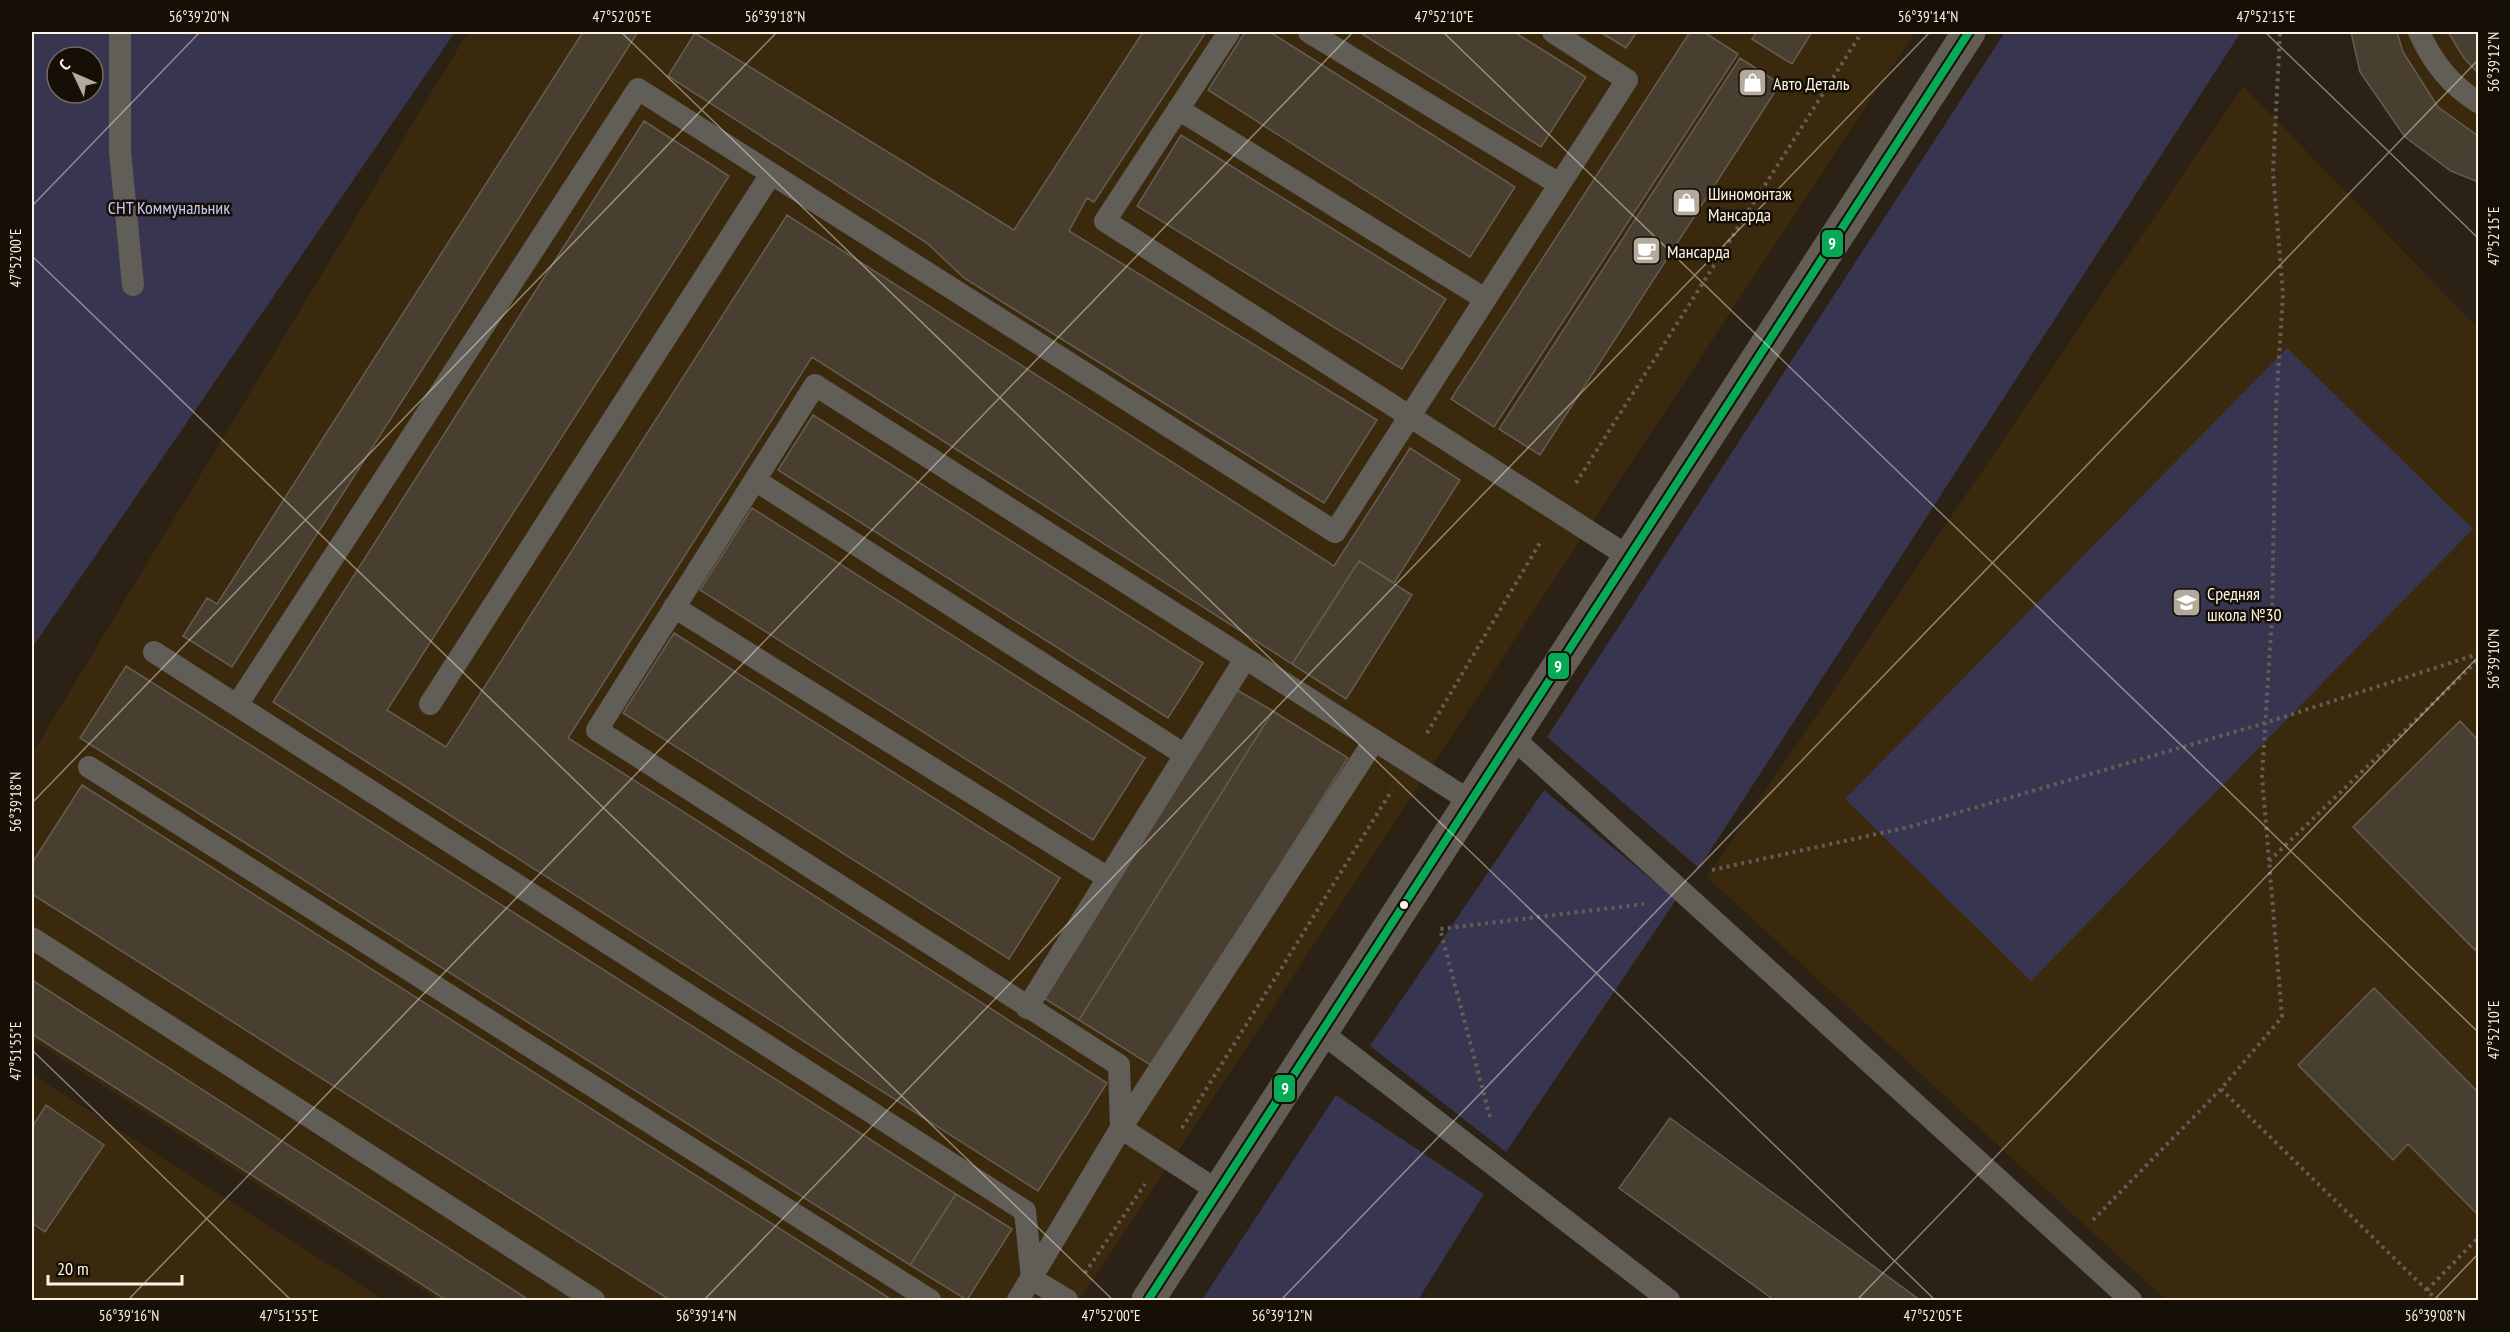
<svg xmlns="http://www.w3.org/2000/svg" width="2510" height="1332" font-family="'PT Sans Narrow',sans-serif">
  <rect width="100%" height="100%" fill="#2b2215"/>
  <path fill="#3b290d" d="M468 32H1915L1080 1300H438L32 1040V754Z
    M2351 32H2478V182L2451 171 2405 137 2360 72Z
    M2243 86 2478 328V1300H2166L1707 877Z
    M32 1074 384 1300H32Z"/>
  <path fill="#383550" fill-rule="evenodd" d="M32 32H455L32 648ZM57 57H93V93H57Z
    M2005 32H2241L1699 868 1547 737Z
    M2287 348 2473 529 2031 981 1845 799Z
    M1544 790 1676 900 1506 1152 1370 1046Z
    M1336 1095 1484 1194 1418 1300H1202Z"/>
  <path fill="#493f30" stroke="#655d52" stroke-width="1.5" d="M583 32H638L232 667 183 636 207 598 217 604Z
    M1143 32H1206L1094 202 1087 198 1069 231 1377 420 1324 503 964 278 927 243 668 76 695 33 1014 230Z
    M1245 32H1270L1515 187 1470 257 1208 90Z
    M1359 32H1514L1586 77 1541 147Z
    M1600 32H1637L1626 48Z
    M1690 32H1704L1738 54 1494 427 1451 399Z
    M1757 32H1812L1792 64 1752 39Z
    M2351 32H2397L2403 52 2438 107 2478 136V182L2451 171 2405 137 2360 72Z
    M2448 32H2478V73L2464 58Z
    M1740 58 1780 84 1540 455 1499 429Z
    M644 121 729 176 387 710 446 747 787 215 1334 566 1410 448 1460 480 1394 583 1359 561 1292 664 812 357 568 738 1107 1083 1038 1191 273 702Z
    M1181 135 1446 299 1402 369 1137 206Z
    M813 415 1203 663 1168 718 778 470Z
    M752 508 1145 758 1093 840 700 590Z
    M1359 561 1412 595 1346 699 1292 664Z
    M674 633 1060 878 1009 959 623 713Z
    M126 666 956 1194 910 1265 80 738Z
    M1232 687 1273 711 1079 1020 1039 995Z
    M1273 711 1348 758 1152 1066 1079 1020Z
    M2460 721 2478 740V946L2475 950 2353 827Z
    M82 785 889 1298 887 1300H670L32 894V863Z
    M32 980 529 1300H446L32 1034Z
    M2374 988 2478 1092V1215L2408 1144 2393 1160 2298 1065Z
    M46 1105 104 1145 45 1232 32 1223V1127Z
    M1670 1118 1920 1300H1774L1619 1188Z
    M956 1194 1012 1229 967 1300 910 1265Z"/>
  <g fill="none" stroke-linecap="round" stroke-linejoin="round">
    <path stroke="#625e57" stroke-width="4" stroke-dasharray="3 4.5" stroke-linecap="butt" d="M1576 483 1862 32
      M1427 733 1541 541
      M2269 861 2478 660
      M1712 870 1909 827 2265 723 2478 654
      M2221 1089 2437 1300
      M1490 1117 1440 929 1644 904
      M1182 1128 1392 790
      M2093 1220 2221 1089 2282 1017 2262 776 2272 616 2276 406 2283 294 2273 172 2280 32
      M1085 1273 1145 1184
      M2427 1290 2478 1238"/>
    <path stroke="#615e58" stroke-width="22" d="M120 32V151L133 285
      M1229 32 1105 221 1629 557
      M1309 32 1559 184
      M2419 32C2432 62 2450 85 2478 102
      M1178 109 1485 299
      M755 480 1185 755
      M674 607 1108 878
      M154 652 1025 1211 1032 1279 1067 1300
      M430 704 771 174
      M237 705 638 89 1335 532 1627 80 1553 32
      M1512 737 2131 1300
      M89 767 930 1300
      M32 938 594 1300
      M1027 1008 1245 659
      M1321 1032 1669 1300
      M1218 1191 1121 1128 1119 1065 597 730 815 385 1470 801
      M1018 1300 1121 1128 1374 741"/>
    <path stroke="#625e55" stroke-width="33" d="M1148 1300 1969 32"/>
    <defs>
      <path id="bus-1" d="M1148 1300 1969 32"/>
    </defs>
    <use href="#bus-1" stroke="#150f06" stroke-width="12"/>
    <use href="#bus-1" stroke="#06aa56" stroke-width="8"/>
  </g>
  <path fill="none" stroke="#fdf3e5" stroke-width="1.5" stroke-opacity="0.45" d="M621 32 1935 1300M1443 32 2478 1032M2265 32 2478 238M32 206 200 32M32 256 1113 1300M32 803 777 32M32 1050 291 1300M128 1300 1353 32M704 1300 1930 32M1281 1300 2478 60M1857 1300 2478 657M2434 1300 2478 1254"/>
  <defs>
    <symbol id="shop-square" viewBox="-11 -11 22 22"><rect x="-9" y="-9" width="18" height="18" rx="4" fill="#b4aa9c" stroke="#150f06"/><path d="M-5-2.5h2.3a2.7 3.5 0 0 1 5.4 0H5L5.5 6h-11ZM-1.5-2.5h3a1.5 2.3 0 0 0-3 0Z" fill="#fff"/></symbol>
    <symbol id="cafe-square" viewBox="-11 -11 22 22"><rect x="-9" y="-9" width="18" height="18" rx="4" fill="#b4aa9c" stroke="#150f06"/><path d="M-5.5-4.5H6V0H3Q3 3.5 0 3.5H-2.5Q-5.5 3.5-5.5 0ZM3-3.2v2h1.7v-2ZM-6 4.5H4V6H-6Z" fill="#fff"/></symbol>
    <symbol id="school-square" viewBox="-11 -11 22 22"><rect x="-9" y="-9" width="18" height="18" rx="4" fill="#b4aa9c" stroke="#150f06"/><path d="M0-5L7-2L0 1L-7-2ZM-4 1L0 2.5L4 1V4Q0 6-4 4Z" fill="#fff"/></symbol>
  </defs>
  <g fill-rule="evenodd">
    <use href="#shop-square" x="1736" y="66" width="33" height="33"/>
    <use href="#shop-square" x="1670" y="186" width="33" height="33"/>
    <use href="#cafe-square" x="1630" y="234" width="33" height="33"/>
    <use href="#school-square" x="2170" y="586" width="33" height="33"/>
  </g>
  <circle fill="#fdf3e5" stroke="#150f06" stroke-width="2" cx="1404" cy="905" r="5"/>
  <g text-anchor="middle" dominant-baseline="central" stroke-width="5" stroke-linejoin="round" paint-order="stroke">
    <g font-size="18" fill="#fdf3e5" stroke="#150f06" text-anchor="start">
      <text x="1773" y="83">Авто Деталь</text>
      <text x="1708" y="193">Шиномонтаж<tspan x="1708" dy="21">Мансарда</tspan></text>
      <text x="1667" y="251">Мансарда</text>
      <text x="2207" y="593">Средняя<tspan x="2207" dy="21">школа №30</tspan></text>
    </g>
    <g font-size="18" fill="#cac7f9" stroke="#150f06">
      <text x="169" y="207">СНТ Коммунальник</text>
    </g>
  </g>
  <g stroke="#150f06" stroke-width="2">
    <rect x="1821" y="229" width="23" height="29" rx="6" fill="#06aa56"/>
    <rect x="1547" y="652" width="23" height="28" rx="6" fill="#06aa56"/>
    <rect x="1273" y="1074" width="23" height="29" rx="6" fill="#06aa56"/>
  </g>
  <g font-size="16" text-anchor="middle" font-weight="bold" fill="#fff">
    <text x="1832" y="249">9</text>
    <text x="1558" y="672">9</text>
    <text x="1285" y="1094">9</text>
  </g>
  <rect width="2510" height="1332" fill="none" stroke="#150f06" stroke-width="66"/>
  <g transform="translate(75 75) rotate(314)"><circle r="28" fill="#150f06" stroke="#726a5f" stroke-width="1.5"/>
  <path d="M0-4.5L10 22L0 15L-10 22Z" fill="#b4aa9c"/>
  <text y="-9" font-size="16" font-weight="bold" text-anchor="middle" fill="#fdf3e5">С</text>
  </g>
  <path d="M48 1275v9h134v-9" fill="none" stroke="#fdf3e5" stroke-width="3"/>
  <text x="57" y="1275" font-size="18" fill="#fdf3e5" stroke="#150f06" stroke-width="4.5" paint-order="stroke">20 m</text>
  <rect x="33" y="33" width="2444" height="1266" fill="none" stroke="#fdf3e5" stroke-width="2"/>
  <g font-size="15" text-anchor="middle" fill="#fdf3e5">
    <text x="199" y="22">56°39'20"N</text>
    <text x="622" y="22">47°52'05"E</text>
    <text x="775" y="22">56°39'18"N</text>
    <text x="1444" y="22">47°52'10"E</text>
    <text x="1928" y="22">56°39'14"N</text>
    <text x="2266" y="22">47°52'15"E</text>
    <text transform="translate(2494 62) rotate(-90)" y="5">56°39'12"N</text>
    <text transform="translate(2494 236) rotate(-90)" y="5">47°52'15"E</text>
    <text transform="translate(16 258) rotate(-90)" y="5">47°52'00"E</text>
    <text transform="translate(2494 659) rotate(-90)" y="5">56°39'10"N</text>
    <text transform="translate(16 802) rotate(-90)" y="5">56°39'18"N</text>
    <text transform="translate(2494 1030) rotate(-90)" y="5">47°52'10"E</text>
    <text transform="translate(16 1051) rotate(-90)" y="5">47°51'55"E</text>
    <text x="129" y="1321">56°39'16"N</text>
    <text x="289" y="1321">47°51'55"E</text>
    <text x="706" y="1321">56°39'14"N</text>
    <text x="1111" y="1321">47°52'00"E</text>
    <text x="1282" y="1321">56°39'12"N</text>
    <text x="1933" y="1321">47°52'05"E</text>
    <text x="2435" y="1321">56°39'08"N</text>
  </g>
</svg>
